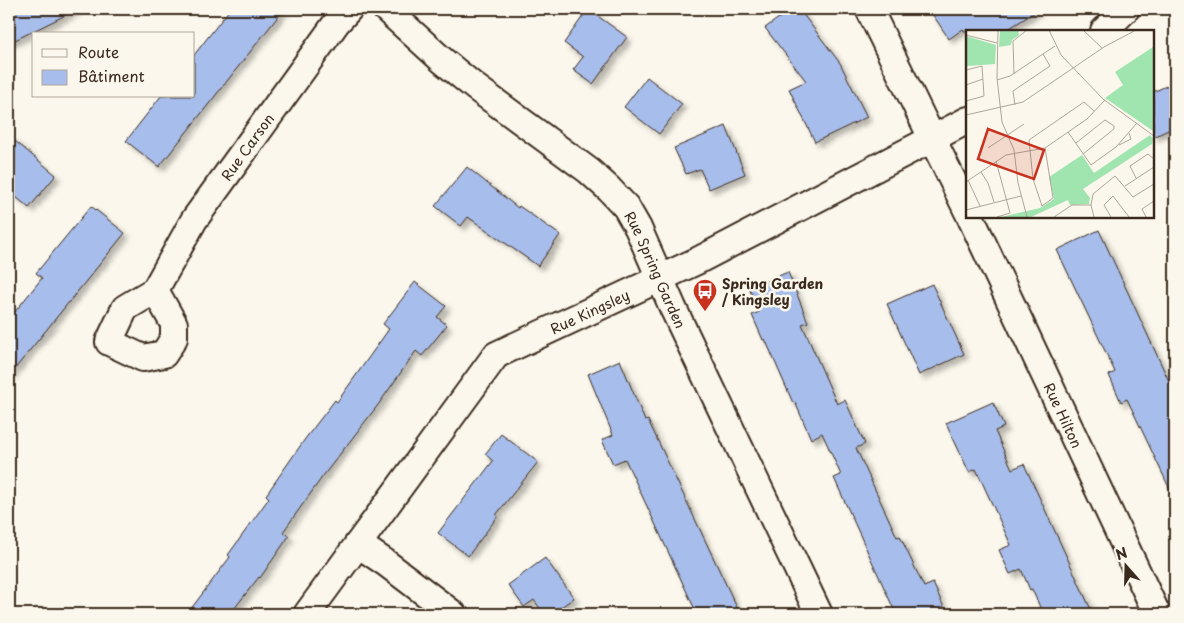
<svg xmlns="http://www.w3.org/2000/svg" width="1184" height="623" font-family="'Playpen Sans',sans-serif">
  <defs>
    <filter id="shadow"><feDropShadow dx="4.5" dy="4.5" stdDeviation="2.5" flood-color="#0004"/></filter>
  </defs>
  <rect width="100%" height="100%" fill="#fbf7ec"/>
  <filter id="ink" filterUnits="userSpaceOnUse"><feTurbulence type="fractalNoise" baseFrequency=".02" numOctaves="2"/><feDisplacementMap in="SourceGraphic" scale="10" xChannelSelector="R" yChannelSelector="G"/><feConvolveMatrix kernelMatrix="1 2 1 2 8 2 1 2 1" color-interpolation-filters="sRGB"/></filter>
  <g filter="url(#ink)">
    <path fill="#a7bdeb" stroke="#3b2a1e" filter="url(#shadow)" d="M9 9H78L9 43Z
      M230 9H284L159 167 126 141 161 96H194V55Z
      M588 9 627 37 593 84 573 70 583 57 564 43Z
      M791 9H799L840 63 867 117 815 142 789 89 806 81 765 28Z
      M929 9H1040L1005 31H964L963 29 949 39Z
      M647 77 682 104 659 134 624 107Z
      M1175 82V127L1153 137V92Z
      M726 126 745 174 709 189 700 169 686 174 674 148Z
      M9 136 56 175 29 208 9 191Z
      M467 167 518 208 519 206 560 235 538 266 468 217 461 226 435 206Z
      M91 206 125 233 9 376V319L42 278 36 273Z
      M1099 230 1175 394V500L1127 399 1121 402 1109 375 1115 372 1057 250Z
      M788 272 808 322 802 324 837 404 845 400 865 444 856 448 897 537 900 536 924 587 933 583 947 614H896L834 478 841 475 822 433 811 439 795 402 793 403 765 339 763 340 752 315 759 312 749 288Z
      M415 282 446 306 437 317 447 325 422 356 416 351 378 405 323 476 283 532 289 536 260 578 259 577 230 614H187L230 557 228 555 269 498 266 495 305 439 335 400 337 402 389 329 383 324Z
      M932 284 964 354 919 375 887 304Z
      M620 360 645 421 648 420 740 614H697L625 459 613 464 602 440 613 435 588 374Z
      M993 402 1004 427 995 431 1012 469 1024 464 1093 614H1043L1032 589 1030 590 1021 569 1010 574 999 550 1011 545 976 469 969 472 946 423Z
      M501 434 538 462 496 515 498 516 468 556 438 533 493 461 485 454Z
      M545 558 574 598 551 614H544L534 600 524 607 508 585Z"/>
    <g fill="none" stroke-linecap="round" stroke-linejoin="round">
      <defs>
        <g id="minor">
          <path id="s1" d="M386 9 442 60 475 87 589 171 609 189 626 207 638 228 673 308 819 614"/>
          <path d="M869 9 968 212"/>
          <path d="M1104 31 1126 9"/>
          <path id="s2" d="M970 216 1157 614"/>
          <path id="s3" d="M155 290 174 324V338L164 354 143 358 109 342 125 308 155 290 194 220 337 22 349 9"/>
          <path d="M358 544 386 563 453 614"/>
          <path id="s4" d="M307 614 496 355 697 261 968 120"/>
        </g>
      </defs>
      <use href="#minor" stroke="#3b2a1e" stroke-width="30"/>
      <use href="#minor" stroke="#fbf7ec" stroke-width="26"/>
    </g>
  </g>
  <defs>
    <symbol id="bus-pin" viewBox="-11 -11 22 30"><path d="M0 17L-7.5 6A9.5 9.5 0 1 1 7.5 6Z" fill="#c8321e" stroke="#fbf7ec"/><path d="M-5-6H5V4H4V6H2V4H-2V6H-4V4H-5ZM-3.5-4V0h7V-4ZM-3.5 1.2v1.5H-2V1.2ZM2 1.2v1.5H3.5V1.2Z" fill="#fff"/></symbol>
  </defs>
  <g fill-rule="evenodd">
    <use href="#bus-pin" x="691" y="277" width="28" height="38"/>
  </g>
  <g text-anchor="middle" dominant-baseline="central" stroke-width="5" stroke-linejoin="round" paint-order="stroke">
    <g font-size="14" fill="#3b2a1e" stroke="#fbf7ec">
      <text stroke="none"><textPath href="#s3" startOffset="374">Rue Carson</textPath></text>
      <text stroke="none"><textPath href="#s1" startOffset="381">Rue Spring Garden</textPath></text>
      <text stroke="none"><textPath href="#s4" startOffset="424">Rue Kingsley</textPath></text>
      <text stroke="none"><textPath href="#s2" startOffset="220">Rue Hilton</textPath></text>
    </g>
    <g font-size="14" font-weight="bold" fill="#3b2a1e" stroke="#fbf7ec" text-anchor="start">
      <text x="722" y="283">Spring Garden<tspan x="722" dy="16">/ Kingsley</tspan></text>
    </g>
  </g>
  <g transform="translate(966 30)">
    <rect width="188" height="188" fill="#fbf7ec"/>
    <path d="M34 0H52L53 5 46 10 45 15 33 17ZM0 6 30 15 29 34 1 36ZM187 17V101L139 68 157 55 149 42ZM184 105 187 109 186 114 117 159 124 168 123 174 104 175 102 170 65 187H35L74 178 88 169 83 147 116 125 128 143Z" fill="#a0e5b0"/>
    <path fill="none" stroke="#aea59a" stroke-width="1" d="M32 0 31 48 36 92 48 120 52 153 61 187M83 0 95 25 137 69 188 106M117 0 136 18M0 5 31 13M0 40 16 36 18 66 0 71M48 44 47 11 61 0M31 50 44 46 89 16M0 55 17 49M49 75 47 61 84 36 77 24M0 85 57 72 138 17 170 0M102 102 125 135 150 117 171 93M110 113 139 90 148 96V99L117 124M153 115 165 109 163 103M22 118 58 94M79 118 87 168 76 176 67 149 63 110 118 72 128 81M30 131 44 183 31 187M15 142 22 153 28 172M170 148 164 136 182 124 188 129M2 150 14 176M0 152 40 125 79 118 121 89 139 70M159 156 188 137M0 180 55 166M88 187 106 175H125M128 187 125 175 127 164 149 146 167 167 188 154M145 187 138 175 147 166 163 187M180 187 176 179 188 171"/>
    <path fill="#c8321e" fill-opacity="0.15" stroke="#c8321e" stroke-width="2.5" d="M22 99 78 120 68 149 12 129Z"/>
    <rect width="188" height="188" fill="none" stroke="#3b2a1e" stroke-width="2.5"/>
  </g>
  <rect width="1184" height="623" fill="none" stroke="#fbf7ec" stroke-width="30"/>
  <rect x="15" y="15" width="1154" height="593" fill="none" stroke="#3b2a1e" stroke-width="2" filter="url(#ink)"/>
  <rect x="32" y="32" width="162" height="65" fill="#fbf7ec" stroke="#aea59a"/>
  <rect x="42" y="49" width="25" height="8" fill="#fbf7ec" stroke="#aea59a"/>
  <text x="78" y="58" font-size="15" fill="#3b2a1e">Route</text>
  <rect x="42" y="70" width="25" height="15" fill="#a7bdeb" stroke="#aea59a"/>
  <text x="78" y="82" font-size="15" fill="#3b2a1e">Bâtiment</text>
  <g transform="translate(1126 566) rotate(340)" stroke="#fbf7ec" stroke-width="4" paint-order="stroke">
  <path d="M0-4L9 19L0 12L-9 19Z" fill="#3b2a1e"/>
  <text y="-8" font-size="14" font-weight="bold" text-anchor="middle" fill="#3b2a1e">N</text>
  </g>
</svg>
